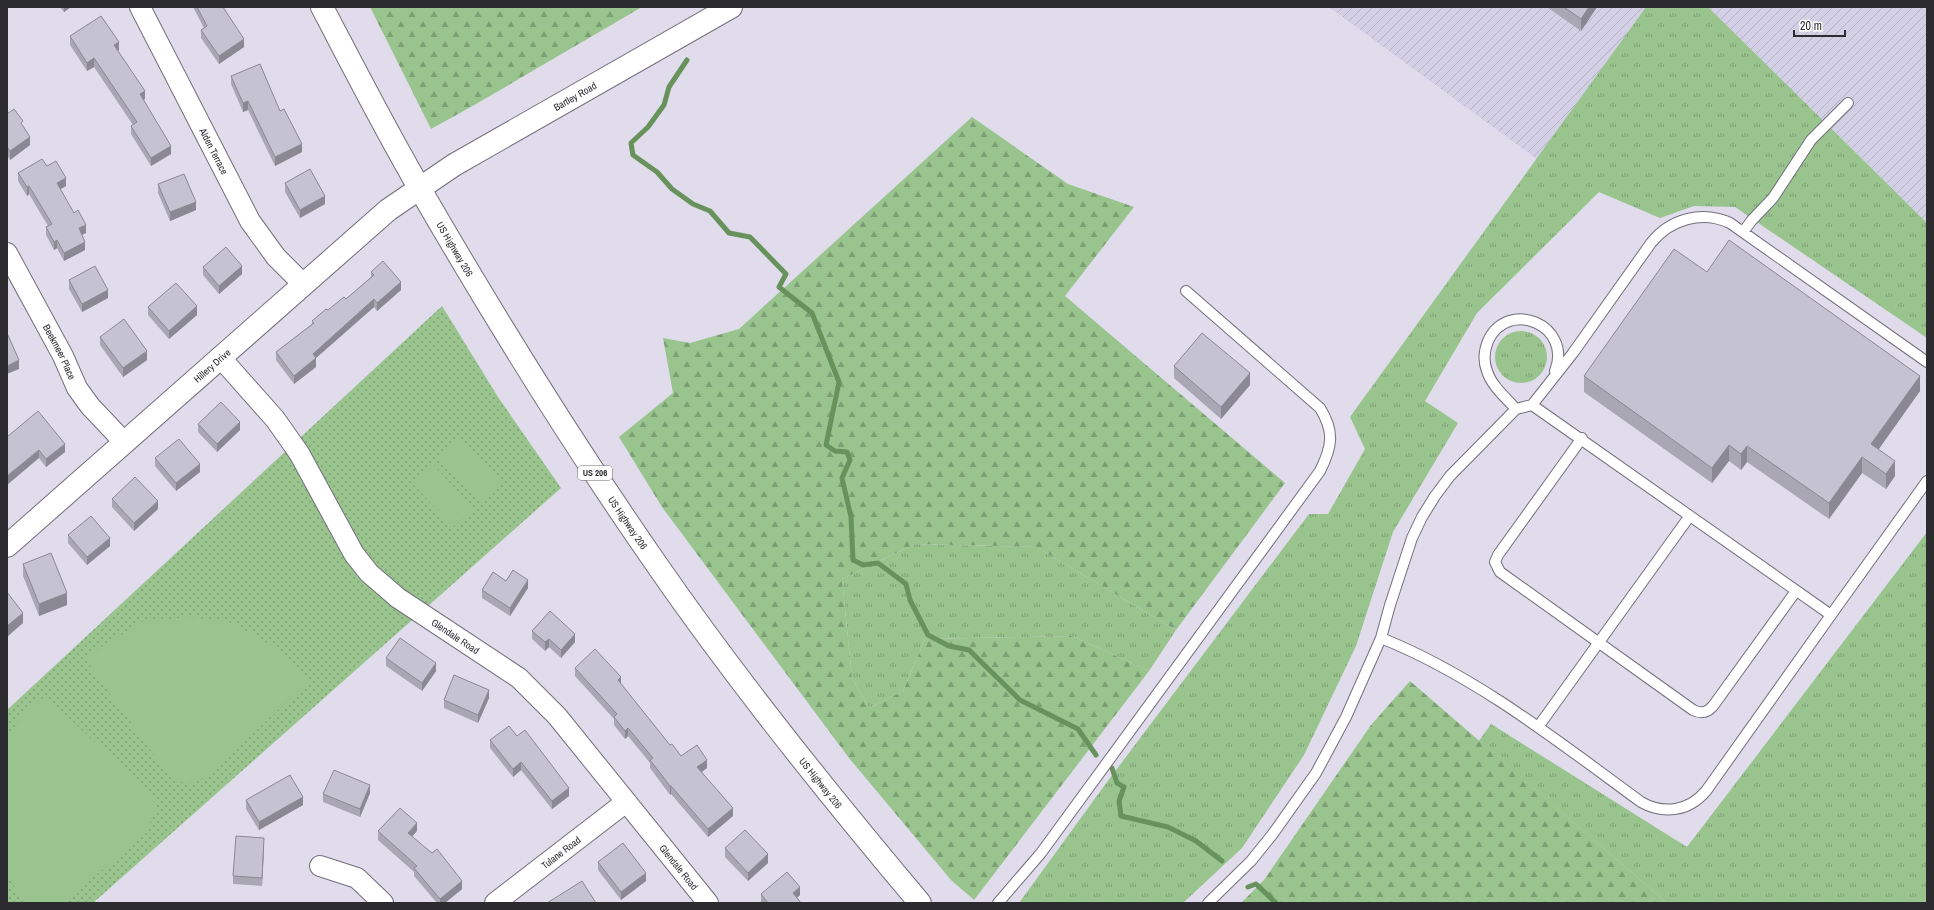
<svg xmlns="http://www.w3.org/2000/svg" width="1934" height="910" font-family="'Archivo Narrow',sans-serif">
  <defs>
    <pattern id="industrial-furrows" width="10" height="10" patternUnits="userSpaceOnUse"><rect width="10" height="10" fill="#d3cfe5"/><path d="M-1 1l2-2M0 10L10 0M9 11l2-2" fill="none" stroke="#b5b2c5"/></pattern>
    <pattern id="grass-tufts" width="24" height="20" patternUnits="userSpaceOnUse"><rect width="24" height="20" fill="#99c48e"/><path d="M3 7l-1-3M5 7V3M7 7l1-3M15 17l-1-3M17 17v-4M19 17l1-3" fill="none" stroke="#7d9f74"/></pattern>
    <pattern id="forest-firs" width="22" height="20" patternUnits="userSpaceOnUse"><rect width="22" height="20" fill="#99c48e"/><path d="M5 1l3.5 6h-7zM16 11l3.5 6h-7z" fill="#7d9f74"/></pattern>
    <pattern id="park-dots" width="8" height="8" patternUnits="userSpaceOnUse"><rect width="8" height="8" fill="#99c48e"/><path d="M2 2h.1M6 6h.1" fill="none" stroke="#7d9f74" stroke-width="1.8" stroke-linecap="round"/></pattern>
  </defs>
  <rect width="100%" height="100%" fill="#e0dcec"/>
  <path fill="url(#industrial-furrows)" d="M1329 7H1646L1537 159Z
    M1708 7H1927V223L1842 139Z"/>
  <path fill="url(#grass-tufts)" d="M1646 7H1708L1927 223V338L1735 207 1694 206 1660 218 1599 192 1477 313 1425 401 1458 423 1393 532 1356 646 1304 755 1242 848 1183 903H1019L1107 782 1309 514H1328L1365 449 1350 417Z
    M1495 357a26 26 0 1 1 52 0a26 26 0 1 1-52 0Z
    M1927 532V903H1667L1479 741 1491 724 1687 847Z
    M915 544 1036 547 1176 630 1149 671 1072 636 925 639 903 691 869 708 852 678 842 579Z"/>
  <path fill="url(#forest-firs)" d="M370 7H642L476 104 431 129Z
    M972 117 1068 184 1134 207 1065 296 1285 483 1176 630 1036 547 915 544 842 579 852 678 869 708 903 691 925 639 1072 636 1149 671 974 900 951 880 849 758 662 507 619 437 673 393 663 338 690 343 739 329Z
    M1410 681 1667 903H1241L1264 880 1371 725Z"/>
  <path fill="url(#park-dots)" d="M442 306 498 397 561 488 93 903H7V710Z"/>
  <path fill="#99c48e" d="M460 439 501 484 481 502 440 458Z
    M433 464 473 509 453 527 412 483Z
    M190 617 229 622 263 640 290 660 309 681 208 776 186 784 170 777 85 659 107 643 144 621Z
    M45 696 146 789 157 806 145 835 62 903H26L7 876V738L24 712Z"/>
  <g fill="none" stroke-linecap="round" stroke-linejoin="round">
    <path stroke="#67925c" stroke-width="5" d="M687 60 669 87 664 105 648 127 631 143 633 155 657 172 672 189 693 204 710 211 729 233 750 237 786 274 779 287 812 313 839 382 826 445 835 451 847 452 850 460 842 478 851 517 853 560 863 565 878 563 906 584 910 600 928 635 949 646 969 650 1020 700 1078 729 1096 755
      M1112 768 1117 783 1124 787 1119 801 1121 816 1168 827 1196 841 1222 861
      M1248 887 1256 884 1276 903"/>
    <defs>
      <path id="lane" d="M1743 232 1752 220 1773 198 1811 140 1848 103
        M1532 405 1831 615 1927 481
        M1516 409C1506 398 1491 385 1487 371 1483 361 1484 351 1488 341 1508 298 1573 325 1555 371
        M1582 438 1498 555 1495 562 1500 572 1693 710C1701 714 1707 713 1713 706L1796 591
        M1381 638C1476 676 1559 742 1641 802 1664 815 1689 811 1706 791L1831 615
        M1538 727 1689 517
        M998 903 1041 853 1320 471C1332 447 1335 432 1320 408L1186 291
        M1208 903 1251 861 1272 835 1316 773 1346 717 1381 638 1390 605 1412 538 1422 517 1435 496 1450 476 1516 409 1532 405 1573 353 1651 243C1670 219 1702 210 1730 223L1927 362"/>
      <g id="street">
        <path id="s1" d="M140 7 250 221 276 257 303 284"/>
        <path id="s2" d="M7 253 63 356 77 388 90 406 124 442"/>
        <path id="s3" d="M220 357 275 419 299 453 354 554 369 573 398 598 519 678 557 716 708 903"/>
        <path d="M320 866 357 878 383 903"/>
        <path id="s4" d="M495 903 626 802"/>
      </g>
      <g id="secondary">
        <path id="s5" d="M7 546 388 210 454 165 731 7"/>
      </g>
      <g id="highway">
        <path id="s6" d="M322 7C354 68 385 129 420 189 494 317 572 443 657 565 738 682 828 794 920 903"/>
      </g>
    </defs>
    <use href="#lane" stroke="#726f7d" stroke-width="12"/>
    <use href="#street" stroke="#726f7d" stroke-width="22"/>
    <use href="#secondary" stroke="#726f7d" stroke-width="24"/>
    <use href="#highway" stroke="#726f7d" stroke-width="24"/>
    <use href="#lane" stroke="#fff" stroke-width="10"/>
    <use href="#street" stroke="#fff" stroke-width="20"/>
    <use href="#secondary" stroke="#fff" stroke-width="22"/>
    <use href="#highway" stroke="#fff" stroke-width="22"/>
  </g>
  <path fill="#a9a7b4" d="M60 7H71L64 12Z
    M193 7H223L244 47 219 64 201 38V30L204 28Z
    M1547 7H1597L1581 31Z
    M70 36 119 50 117 51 145 99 143 100 171 154 151 166 131 134V126L133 125 94 67 87 71 70 45Z
    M231 76 280 111 302 152 275 166 248 110 243 112 231 84Z
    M7 114 23 126 30 145 10 160 7 155Z
    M47 166 66 186 60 189 86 233 82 235 85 250 64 261 57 248 54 250 46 235V227L48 226 29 194 27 196 18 181V173Z
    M285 183 325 204 300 218 285 192Z
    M158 184 196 210 170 221 158 193Z
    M203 267 242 274 219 294 203 275Z
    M371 272 401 290 377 311 374 307 316 358V367L294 384 276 360V352L312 324V321L328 310 346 299 371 277Z
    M1707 272 1920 391 1878 450 1895 476 1886 489 1862 473 1829 519 1747 462 1741 470 1729 461 1712 483 1584 392V376Z
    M69 280 108 298 82 312 69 289Z
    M148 307 197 315 169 339 148 315Z
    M100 337 147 360 123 377 100 345Z
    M1174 366 1250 385 1221 419 1174 378Z
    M198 424 240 430 217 452 198 432Z
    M7 437 65 452 46 467 39 458Z
    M155 458 200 472 176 491 155 466Z
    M112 499 158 509 134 531 112 507Z
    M68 535 110 546 87 565 68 543Z
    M23 564 67 605 39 616 23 576Z
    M506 581 528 588 510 616 482 598V590Z
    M532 631 575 642 561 658 549 647 545 651 532 639Z
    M386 658 436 671 422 691 386 666Z
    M575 668 621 684 670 745 681 756 707 768 702 772 733 816 708 837 671 794 670 795 650 768V763L628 736 625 739 614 725V719L575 676Z
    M489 698 478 723 444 708V700Z
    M490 740 569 796 552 809 521 770 513 777 490 748Z
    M370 793 360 817 323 802V794Z
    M246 800 303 805 259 830 246 809Z
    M378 831H417L412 836 462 889 445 903H437L414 876V872L378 840Z
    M264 846 262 886 233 884V876Z
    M725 848 768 863 748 881 725 857Z
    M598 862 646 881 621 900 598 870Z
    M761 894 800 895 797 898 801 903H761Z"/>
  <path fill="#8a8892" d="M64 7H71L64 12Z
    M1589 7H1597L1581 31V19Z
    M244 39V47L219 64V56Z
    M119 42V50L114 53V45Z
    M94 58V67L87 71V63Z
    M145 91V99L140 102V94Z
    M248 101V110L243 112V103Z
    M30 137V145L10 160V151Z
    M302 144V152L275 166V157Z
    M171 146V154L151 166V158Z
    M66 178V186L57 191V183Z
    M29 186V194L27 196V187Z
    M325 196V204L300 218V210Z
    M196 202V210L170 221V212Z
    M86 225V233L79 236V228Z
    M57 240V248L54 250V242Z
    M85 242V250L64 261V253Z
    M242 266V274L219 294V286Z
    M401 282V290L377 311V303Z
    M108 290V298L82 312V304Z
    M374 299V307L316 358V367L294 384V376L313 354Z
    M197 306V315L169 339V331Z
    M147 351V360L123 377V368Z
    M19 360V369L7 374V366Z
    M1250 373V385L1221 419V407Z
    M1920 376V391L1871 460V444Z
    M240 422V430L217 452V444Z
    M65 444V452L46 467V459Z
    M1729 445V461L1712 483V468Z
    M1747 446V462L1741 470V454Z
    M39 450V458L7 485V476Z
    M1862 457V473L1829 519V503Z
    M1895 461V476L1886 489V474Z
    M200 464V472L176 491V483Z
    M158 501V509L134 531V523Z
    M110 538V546L87 565V557Z
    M528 580V588L510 616V608Z
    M67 593V605L39 616V604Z
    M23 613V623L7 637V626Z
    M575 634V642L561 658V650Z
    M549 639V647L545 651V642Z
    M436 663V671L422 691V683Z
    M621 677V686L618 680Z
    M489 690V698L478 723V715Z
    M628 728V736L625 739V731Z
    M707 760V768L697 775V767Z
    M521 762V770L513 777V769Z
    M370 785V793L360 817V809Z
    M670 786H671V794L670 795Z
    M569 788V796L552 809V801Z
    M303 797V805L259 830V822Z
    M733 808V816L708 837V829Z
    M417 823V831L408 841V833Z
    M264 838V846L262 886V878Z
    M768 854V863L748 881V873Z
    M646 873V881L621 900V892Z
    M462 881V889L445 903H440V899Z
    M800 887V895L793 901V893Z"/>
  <path fill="#c5c2d1" stroke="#8a8892" d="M197 7H223L244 39 219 56 201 30 207 26Z
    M1564 7H1589L1581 19Z
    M101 16 119 42 114 45 145 91 140 94 171 146 151 158 131 126 137 122 94 58 87 63 70 36Z
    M260 64 280 111 284 109 302 144 275 157 248 101 243 103 231 76Z
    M14 109 23 121 21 123 30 137 10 151 7 147V114Z
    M42 159 47 166 56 161 66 178 57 183 74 213 78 210 86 225 79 228 85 242 64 253 57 240 54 242 46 227 52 224 29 186 27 187 18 173Z
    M310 169 325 196 300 210 285 183Z
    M184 174 196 202 170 212 158 184Z
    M1729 240 1920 376 1871 444 1895 461 1886 474 1862 457 1829 503 1747 446 1741 454 1729 445 1712 468 1584 376 1674 249 1707 272Z
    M226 247 242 266 219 286 203 267Z
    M383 261 401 282 377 303 374 299 313 354 316 358 294 376 276 352 314 323 312 321 326 309 328 310 344 297 346 299 374 275 371 272Z
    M95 266 108 290 82 304 69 280Z
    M176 283 197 306 169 331 148 307Z
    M124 319 147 351 123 368 100 337Z
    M7 333 19 360 7 366Z
    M1202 333 1250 373 1221 407 1174 366Z
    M221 402 240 422 217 444 198 424Z
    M38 411 65 444 46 459 39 450 7 476V437Z
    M179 439 200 464 176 483 155 458Z
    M135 477 158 501 134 523 112 499Z
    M91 516 110 538 87 557 68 535Z
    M51 553 67 593 39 604 23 564Z
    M513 570 528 580 510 608 482 590 493 572 506 581Z
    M7 592 23 613 7 626Z
    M550 611 575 634 561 650 549 639 545 642 532 631Z
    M400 638 436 663 422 683 386 658Z
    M595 649 621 677 618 680 670 745 672 744 681 756 697 745 707 760 697 767 733 808 708 829 671 786H670L650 760 653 758 628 728 625 731 614 717 617 714 575 668Z
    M454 675 489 690 478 715 444 700Z
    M509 726 517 736 525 730 569 788 552 801 521 762 513 769 490 740Z
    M334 770 370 785 360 809 323 794Z
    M290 775 303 797 259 822 246 800Z
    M400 808 417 823 408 833 432 853 437 849 462 881 440 899 414 868 417 866 378 831Z
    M745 830 768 854 748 873 725 848Z
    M236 836 264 838 262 878 233 876Z
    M623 843 646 873 621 892 598 862Z
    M787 872 800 887 793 893 801 903H768L761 894Z
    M582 881 596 903H547Z"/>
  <g text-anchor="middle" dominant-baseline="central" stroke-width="3.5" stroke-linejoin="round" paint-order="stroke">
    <rect fill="#fff" stroke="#6b6b6e" stroke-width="1" x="578" y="466" width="34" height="14" rx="3"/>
    <g font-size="9" font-weight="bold" fill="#2c2b30">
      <text x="595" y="473">US 206</text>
    </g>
    <g font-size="10" fill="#2c2b30" stroke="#fff">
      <text stroke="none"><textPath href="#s5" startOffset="727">Bartley Road</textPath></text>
      <text stroke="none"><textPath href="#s1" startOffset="162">Alden Terrace</textPath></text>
      <text stroke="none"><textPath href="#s6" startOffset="276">US Highway 206</textPath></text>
      <text stroke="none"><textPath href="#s2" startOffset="112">Beekmeer Place</textPath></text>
      <text stroke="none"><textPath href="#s5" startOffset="273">Hillery Drive</textPath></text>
      <text stroke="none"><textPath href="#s6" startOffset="600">US Highway 206</textPath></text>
      <text stroke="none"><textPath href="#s3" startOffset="371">Glendale Road</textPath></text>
      <text stroke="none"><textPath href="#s6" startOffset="924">US Highway 206</textPath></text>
      <text stroke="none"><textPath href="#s4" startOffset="83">Tulane Road</textPath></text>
      <text stroke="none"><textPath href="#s3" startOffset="695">Glendale Road</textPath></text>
    </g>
  </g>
  <rect width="1934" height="910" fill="none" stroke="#2c2b30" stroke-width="16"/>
  <path d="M1794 30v6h51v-6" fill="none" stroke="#2c2b30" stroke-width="2"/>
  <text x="1800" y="30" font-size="12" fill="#2c2b30" stroke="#ffffff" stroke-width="3" paint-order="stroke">20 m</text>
</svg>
